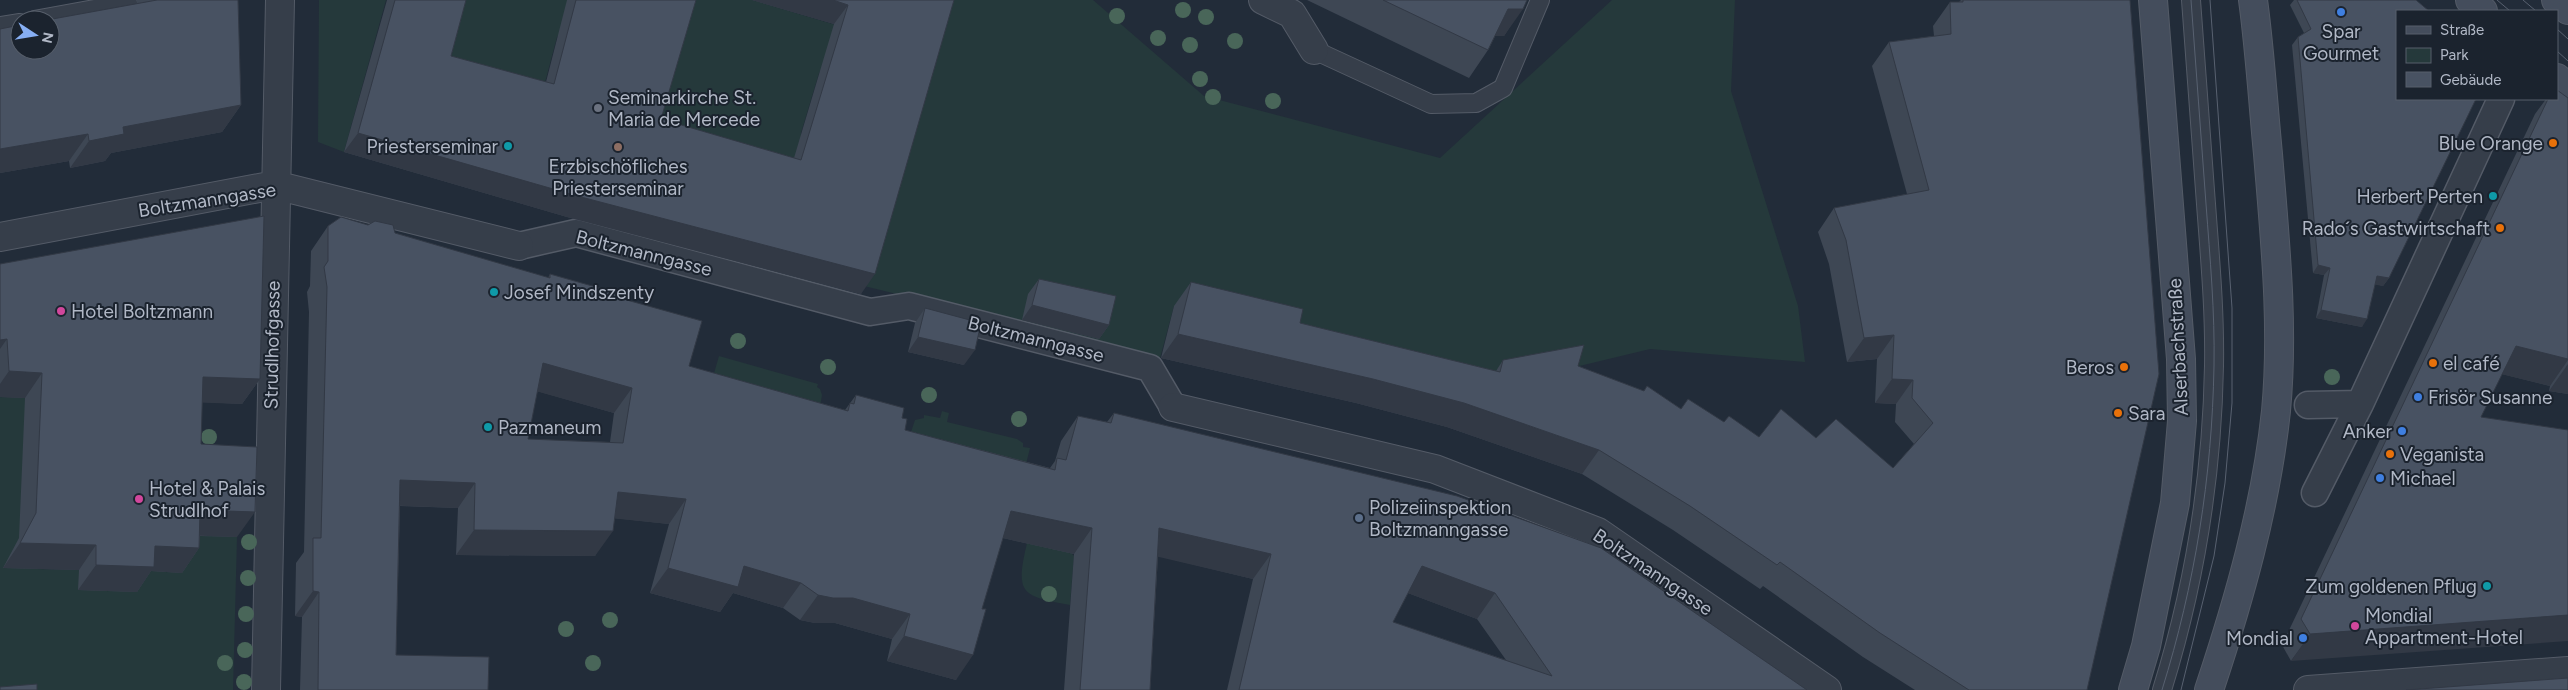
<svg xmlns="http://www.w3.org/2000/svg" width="2568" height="690" font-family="Figtree,sans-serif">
  <rect width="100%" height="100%" fill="#222c39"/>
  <path fill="#25393b" d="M319 0H386L344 152 318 142Z
    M457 0H592L557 37 530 139 437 76Z
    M688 0H752L846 28 819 73 801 133V184L647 139Z
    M946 0H1093L1204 96 1440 158 1612 0H1735L1731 91 1798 306 1805 362 1650 349 1567 369 1486 384 1174 306 1160 358 864 286Z
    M719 356 818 384 817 387 820 389 822 395 820 407 706 401Z
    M0 397 25 398 38 569 137 571 183 535 237 537 233 690H0Z
    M942 411 949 413 947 422 1017 439 1023 443V447L1030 448 1021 484 911 432 915 420 924 418V415L940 418Z
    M1027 543 1070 552 1074 556 1070 605C1021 596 1015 594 1027 543Z"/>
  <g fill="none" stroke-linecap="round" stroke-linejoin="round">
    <defs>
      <path id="service" d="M34 20 128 3
        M0 26 20 23
        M1314 50 1431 104 1476 103 1503 88 1540 0
        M2162 690C2195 584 2212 477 2214 366 2215 312 2210 258 2206 204 2201 136 2196 68 2191 0"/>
      <path id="pedestrian" d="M519 246 576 233 870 312 909 306 1150 368 1173 407
        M2308 405 2360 404 2501 99
        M2315 493 2360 404"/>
      <path id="minor" d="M1263 0 1292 14 1314 50
        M0 237 275 185 519 246
        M1173 407 1435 469 1598 532 1827 690
        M266 690 280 0
        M2308 690 2568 671"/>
      <path id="secondary" d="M2470 0 2483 11
        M2556 0 2568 10
        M2557 78 2568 88
        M2133 690 2146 646 2175 503 2182 421 2181 359 2153 0
        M2209 690C2239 600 2266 506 2276 411 2284 326 2275 240 2268 154 2263 103 2260 51 2253 0"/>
    </defs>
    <use href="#service" stroke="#545b67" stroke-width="20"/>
    <use href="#pedestrian" stroke="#545b67" stroke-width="29"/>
    <use href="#minor" stroke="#545b67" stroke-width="30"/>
    <use href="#secondary" stroke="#545b67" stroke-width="30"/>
    <use href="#service" stroke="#363e4a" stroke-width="18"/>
    <use href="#pedestrian" stroke="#363e4a" stroke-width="26"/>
    <use href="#minor" stroke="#363e4a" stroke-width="28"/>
    <use href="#secondary" stroke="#444d5c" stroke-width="28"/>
    <path stroke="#586170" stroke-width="1" d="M2497 0 2510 11
      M2523 0 2536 11
      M2557 29 2568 39
      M2557 51 2568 61
      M2162 690C2195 584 2212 477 2214 366 2215 312 2210 258 2206 204 2201 136 2196 68 2191 0
      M2181 690 2214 556 2225 483 2232 403V308L2210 0"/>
  </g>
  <g fill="#496659">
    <circle cx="1183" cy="10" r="8"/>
    <circle cx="1117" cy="16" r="8"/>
    <circle cx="1206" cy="17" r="8"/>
    <circle cx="1158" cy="38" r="8"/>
    <circle cx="1235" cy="41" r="8"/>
    <circle cx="1190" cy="45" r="8"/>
    <circle cx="1200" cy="79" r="8"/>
    <circle cx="1213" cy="97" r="8"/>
    <circle cx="1273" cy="101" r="8"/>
    <circle cx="738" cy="341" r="8"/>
    <circle cx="828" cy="367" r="8"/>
    <circle cx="2332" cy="377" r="8"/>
    <circle cx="929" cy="395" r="8"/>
    <circle cx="1019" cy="419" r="8"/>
    <circle cx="209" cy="437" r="8"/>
    <circle cx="249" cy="542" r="8"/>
    <circle cx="248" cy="578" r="8"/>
    <circle cx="1049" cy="594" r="8"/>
    <circle cx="246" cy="614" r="8"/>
    <circle cx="610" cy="620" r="8"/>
    <circle cx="566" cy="629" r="8"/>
    <circle cx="245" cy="650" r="8"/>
    <circle cx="225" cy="663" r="8"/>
    <circle cx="593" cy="663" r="8"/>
    <circle cx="244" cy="682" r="8"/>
  </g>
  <path fill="#3e4754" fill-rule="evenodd" d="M137 0H238L241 105 222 132 111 153 105 161 70 168 69 161 0 173V29L137 4Z
    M387 0H466L451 56 546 82 567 0H696L661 119 794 158 834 24 752 0H954L861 294 567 217 344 152Z
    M1307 0H1527L1504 36H1495L1488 50 1469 78Z
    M1961 0H2130L2087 690H1915L1863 657 1763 586 1760 589 1673 530 1582 474 1447 427 1356 403 1161 358 1174 306 1191 282 1300 323 1496 371 1503 360 1578 366 1644 391 1647 386 1681 409 1724 422 1759 437 1816 438 1893 468 1914 444 1895 422 1896 404 1875 403 1877 359 1847 362 1829 264 1818 232 1834 208 1907 194 1872 66 1889 42 1934 36 1933 26 1950 2H1959Z
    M2294 0H2416L2389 278 2383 286 2375 284 2362 327 2316 318 2324 275 2313 273 2292 45 2298 37 2304 33 2290 5Z
    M2568 98V394L2549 391 2550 386 2502 374 2291 661 2282 645 2535 114 2546 99Z
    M328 226 395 233 548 278 550 274 616 297 689 366 845 410 856 395 902 418 905 430 1050 468 1055 461 1061 441 1078 416 1107 422 1114 413 1807 690H1227L1253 579 1158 556 1150 690H1064L1074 554 1003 538 956 680 887 661 892 639 835 623H815L800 620 783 608 733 593 720 612 650 593 669 524 614 518 595 556 456 555 458 508 400 506 396 655 488 690H300L302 617 295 616 296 563 304 552 309 312 307 292 310 286 311 251ZM537 391 614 413 610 442 528 439ZM1408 593 1477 619 1506 660 1393 622Z
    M0 264 260 379 242 404 202 402 201 444 237 537 200 536 199 548 182 573 151 571 137 592 78 590 79 570 3 568 19 538 25 398 0 397Z
    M1039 279 1109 325 1099 339 1022 320 1028 294Z
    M925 308 964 365 908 352 915 323Z"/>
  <path fill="#323945" d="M752 0H833L848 5 834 24Z
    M1508 9H1523L1504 36H1489Z
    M241 105 222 132 111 153 105 161 70 168 89 141 123 127Z
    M358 133 875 274 861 294 567 217 344 152Z
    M88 134 69 161 0 173V149Z
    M2318 265 2330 268 2324 275 2313 273Z
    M2377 276 2389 278 2383 286 2371 284Z
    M1032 305 1109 325 1099 339 1022 320Z
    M2321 310 2367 319 2362 327 2316 318Z
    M1178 334 1373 379 1464 403 1599 450 1582 474 1447 427 1356 403 1161 358Z
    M1894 335 1877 359 1847 362 1864 338Z
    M918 337 975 350 964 365 908 352Z
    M7 339 0 349V340Z
    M2516 346 2568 359V360L2550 386 2497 373Z
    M543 363 632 388 614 413 525 388Z
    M2568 364V394L2549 391Z
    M9 371 42 373 25 398 0 397V384Z
    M203 377 260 379 242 404 186 402Z
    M1892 379 1913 380 1896 404 1875 403Z
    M400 480 475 483 458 508 382 505Z
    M618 492 686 499 669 524 600 517Z
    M200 510 255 512 237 537 183 535Z
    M1011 511 1092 528 1074 554 994 536Z
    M1159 528 1271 554 1253 579 1142 553Z
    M474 530 613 531 595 556 456 555Z
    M20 543 96 545 79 570 3 568Z
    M155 546 199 548 182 573 151 571 137 592 78 590 96 565Z
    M744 566 801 583 783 608 733 593 720 612 650 593 668 568Z
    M1422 566 1495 593 1477 619 1405 592Z
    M313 591 319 592 302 617 295 616Z
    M818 595 853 598 910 614 892 639 835 623H815L800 620Z
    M2568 615V641L2291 661 2310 634Z
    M904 636 973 655 956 680 887 661Z"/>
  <path fill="#485262" stroke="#323945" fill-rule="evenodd" d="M157 0H238L241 105 123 127 124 134 89 141 88 134 0 149V29L20 25V50H50V20H47Z
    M395 0H466L451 56 554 84 576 0H696L661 119 801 160 848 5 833 0H954L875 274 581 197 358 133Z
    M1383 0H1527L1523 9H1508L1488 50Z
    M1963 0H2130L2159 374 2087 690H1969L1880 633 1780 562 1777 565 1690 506 1599 450 1464 403 1373 379 1178 334 1191 282 1303 309 1300 323 1500 372 1503 360 1584 345 1578 366 1644 391 1647 386 1681 409 1688 399 1724 422 1729 416 1759 437 1781 409 1816 438 1836 419 1893 468 1933 423 1912 398 1913 380 1892 379 1894 335 1864 338 1846 240 1834 208 1929 190 1889 42 1951 34 1950 2H1963Z
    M2297 0H2416L2429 11H2397V99H2476L2389 278 2377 276 2367 319 2321 310 2330 268 2318 265 2298 37 2311 29Z
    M2557 90 2568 98V359L2516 346 2481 417 2568 430V615L2310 634 2301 619 2548 99H2557Z
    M264 216 260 379 203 377 201 444 257 447 255 512 200 510 199 548 155 546 154 567 96 565V545L20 543 36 513 42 373 9 371 7 339 0 340V264Z
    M341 217 368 225 375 221 393 225 395 233 550 278V274L617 293 616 297 702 321 689 366 848 411 850 403 854 404 856 395 904 408 902 418 907 419 905 430 1055 470 1057 458 1066 460 1078 416 1111 423 1114 413 1457 496 1601 548 1807 690H1239L1271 554 1159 528 1150 690H1080L1092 528 1011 511 982 609H986L973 655 904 636 910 614 853 598H833L818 595 801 583 744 566 738 587 668 568 686 499 618 492 613 531 474 530 475 483 400 480 396 655 489 657 488 690H318L319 592 313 591V538H321L327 287 324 267 328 261V226ZM543 363 632 388 623 443 528 439ZM1422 566 1495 593 1552 676 1393 622Z
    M1039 279 1116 296 1109 325 1032 305Z
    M925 308 981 323 975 350 918 337Z
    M2568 678V690H2406Z
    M37 684V690H0V687Z"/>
  <g fill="#3f7fe0" stroke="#1b232e" stroke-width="2">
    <circle cx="2341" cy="12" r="5"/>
    <circle cx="2418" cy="397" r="5"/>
    <circle cx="2402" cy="431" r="5"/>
    <circle cx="2380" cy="478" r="5"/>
    <circle cx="2303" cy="638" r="5"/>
  </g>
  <circle fill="#6b7280" stroke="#1b232e" stroke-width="2" cx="598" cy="108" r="5"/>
  <g fill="#e8710a" stroke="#1b232e" stroke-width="2">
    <circle cx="2553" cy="143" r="5"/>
    <circle cx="2500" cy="228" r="5"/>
    <circle cx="2433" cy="363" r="5"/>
    <circle cx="2124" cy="367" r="5"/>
    <circle cx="2118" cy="413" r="5"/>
    <circle cx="2390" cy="454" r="5"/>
  </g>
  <g fill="#0f9aa8" stroke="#1b232e" stroke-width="2">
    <circle cx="508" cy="146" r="5"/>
    <circle cx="2493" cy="196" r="5"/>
    <circle cx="494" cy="292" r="5"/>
    <circle cx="488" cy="427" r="5"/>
    <circle cx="2487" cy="586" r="5"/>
  </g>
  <circle fill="#8d6e63" stroke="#1b232e" stroke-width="2" cx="618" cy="147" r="5"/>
  <g fill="#d1479c" stroke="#1b232e" stroke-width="2">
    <circle cx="61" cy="311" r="5"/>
    <circle cx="139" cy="499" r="5"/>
    <circle cx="2355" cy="626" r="5"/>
  </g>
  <circle fill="#5c6f8a" stroke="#1b232e" stroke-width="2" cx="1359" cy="518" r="5"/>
  <g text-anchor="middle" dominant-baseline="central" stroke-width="4" stroke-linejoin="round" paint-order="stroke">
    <g font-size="19" fill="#b1b8c6" stroke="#1b232e" text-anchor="start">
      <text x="2341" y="31" text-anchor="middle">Spar<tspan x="2341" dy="22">Gourmet</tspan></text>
      <text x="608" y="97">Seminarkirche St.<tspan x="608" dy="22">Maria de Mercede</tspan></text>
      <text x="2543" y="143" text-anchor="end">Blue Orange</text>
      <text x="498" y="146" text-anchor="end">Priesterseminar</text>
      <text x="618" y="166" text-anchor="middle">Erzbischöfliches<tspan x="618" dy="22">Priesterseminar</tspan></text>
      <text x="2483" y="196" text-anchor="end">Herbert Perten</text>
      <text x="2490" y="228" text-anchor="end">Rado´s Gastwirtschaft</text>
      <text x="504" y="292">Josef Mindszenty</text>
      <text x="71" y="311">Hotel Boltzmann</text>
      <text x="2443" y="363">el café</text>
      <text x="2114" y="367" text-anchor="end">Beros</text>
      <text x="2428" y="397">Frisör Susanne</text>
      <text x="2128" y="413">Sara</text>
      <text x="498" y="427">Pazmaneum</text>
      <text x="2392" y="431" text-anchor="end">Anker</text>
      <text x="2400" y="454">Veganista</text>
      <text x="2390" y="478">Michael</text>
      <text x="149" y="488">Hotel &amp; Palais<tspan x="149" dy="22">Strudlhof</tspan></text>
      <text x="1369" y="507">Polizeiinspektion<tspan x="1369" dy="22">Boltzmanngasse</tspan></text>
      <text x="2477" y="586" text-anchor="end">Zum goldenen Pflug</text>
      <text x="2365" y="615">Mondial<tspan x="2365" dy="22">Appartment-Hotel</tspan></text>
      <text x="2293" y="638" text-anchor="end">Mondial</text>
    </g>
    <g font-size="19" fill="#b1b8c6" stroke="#1b232e">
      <text transform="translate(207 200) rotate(-9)">Boltzmanngasse</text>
      <text transform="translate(644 253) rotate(14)">Boltzmanngasse</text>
      <text transform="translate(1036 339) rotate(14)">Boltzmanngasse</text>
      <text transform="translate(272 345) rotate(-89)">Strudlhofgasse</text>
      <text transform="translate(2178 347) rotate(-93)">Alserbachstraße</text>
      <text transform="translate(1653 572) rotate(34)">Boltzmanngasse</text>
    </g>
  </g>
  <rect x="2396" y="10" width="162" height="90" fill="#1b232e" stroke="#575f6b"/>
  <rect x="2406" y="26" width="25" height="8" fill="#444d5c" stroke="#575f6b"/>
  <text x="2440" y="35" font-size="15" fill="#b1b8c6">Straße</text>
  <rect x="2406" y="48" width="25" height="15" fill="#25393b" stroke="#575f6b"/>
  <text x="2440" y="60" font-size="15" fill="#b1b8c6">Park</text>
  <rect x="2406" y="72" width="25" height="15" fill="#485262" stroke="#575f6b"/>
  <text x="2440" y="85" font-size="15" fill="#b1b8c6">Gebäude</text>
  <g transform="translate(35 35) rotate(102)"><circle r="24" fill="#1b232e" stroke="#575f6b"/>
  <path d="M0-4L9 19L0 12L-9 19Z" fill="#87aff4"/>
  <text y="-8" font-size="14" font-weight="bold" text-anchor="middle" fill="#b1b8c6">N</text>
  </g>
</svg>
